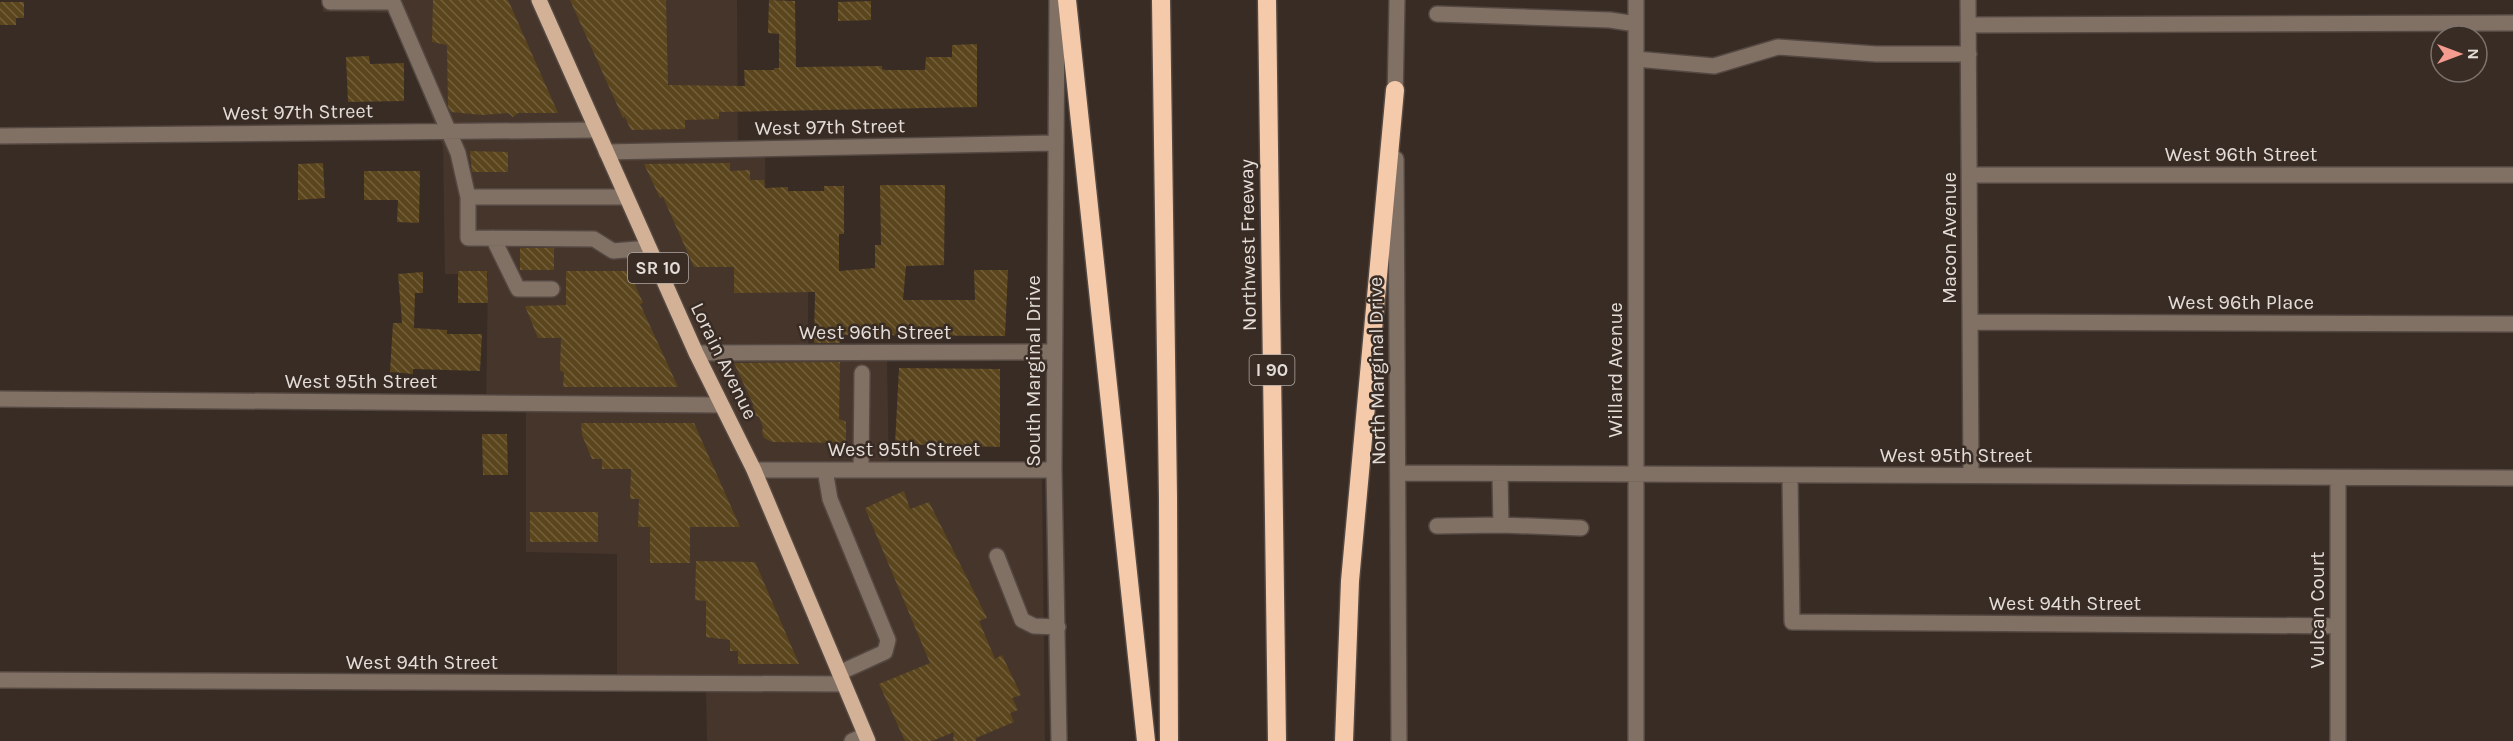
<svg xmlns="http://www.w3.org/2000/svg" width="2513" height="741" font-family="Karla,sans-serif">
  <defs>
    <pattern id="building-back-hatch" width="6" height="6" patternUnits="userSpaceOnUse" patternTransform="scale(1.5)"><rect width="6" height="6" fill="#5b451d"/><path d="M-1 5l2 2M0 0l6 6M5-1l2 2" fill="none" stroke="#725f3d"/></pattern>
  </defs>
  <rect width="100%" height="100%" fill="#382c25"/>
  <path fill="#46352b" d="M323 0H737L738 157H765L766 230 808 266V358L887 359 889 475 1042 477 1045 741H707L706 692 617 691V554L526 552V411L486 410 488 274H445L443 147 392 13 323 12Z"/>
  <path fill="url(#building-back-hatch)" d="M433 0H508L558 113H518L513 117 508 113 482 115 451 112 448 106 447 45 432 42Z
    M570 0H666L668 85 745 86 744 70H774V68H779V34L768 33 769 0 795 1 796 67 882 66V69L886 70H925L926 57H952V45L977 44V107L719 112V119L685 120V129L631 130 625 117 623 118Z
    M871 1V20L838 21V2Z
    M0 2H24V18H16V25H0Z
    M369 56 370 64 404 63V101L348 102 346 57Z
    M470 151 508 152V172H472Z
    M323 163 325 198 298 200V164Z
    M730 163V171L750 170V180H764L765 188 788 187V191H824V186H844V234H839V271L875 268V245H881L880 185H945L944 265 906 266 903 300H975L974 270H1008L1005 336 840 335V343H814L815 292 734 293V267H694L663 197 660 198 644 164Z
    M364 171H420L419 223 397 222 398 200H364Z
    M520 248H554V270H520Z
    M458 271H487L488 303H458Z
    M566 271H629L643 303 640 304 678 387H563L564 373 560 370 561 338H538L525 306 566 305Z
    M423 272V293H415L414 328 447 330V334H482L480 371 413 369V374L390 372 393 323H402L398 274Z
    M840 362 839 419 846 422V443L772 442 764 438 762 433 763 427 759 417 754 415 753 404 734 363Z
    M899 368 1000 369V447L895 444Z
    M581 423H694L740 527H690V563H650V527H638L639 499H630L631 469H602V459H592L582 435Z
    M482 434H507L508 475H483Z
    M904 491 910 509 929 502 987 618 979 621 995 659 1002 655 1021 695 1012 698 1018 710 1010 713 1014 722 976 738V741H953L954 732 932 741H905L879 684 930 663 865 508Z
    M530 512H598V542H530Z
    M696 561 755 562 799 664H738V651H730V640L706 637V601L695 600Z"/>
  <g fill="none" stroke-linecap="round" stroke-linejoin="round">
    <defs>
      <path id="minor" d="M330 0V2H393L458 153 468 197
        M1057 0 1054 470 1059 741
        M1636 0V741
        M1968 0 1971 475
        M1437 14 1610 20 1636 24
        M1969 25 2513 23
        M1636 59 1714 66 1778 47 1876 54H1969
        M1395 102 1397 0
        M0 136 596 130
        M606 152 1055 143
        M1396 159 1399 741
        M1970 175H2513
        M626 197H468V238L594 239 613 251 649 248
        M493 238 518 289H552
        M1970 322 2513 324
        M696 353 1054 352
        M0 399 721 405
        M754 470H1054
        M825 470 830 499 888 640 885 652 839 673
        M861 470 862 373
        M1399 473 2513 478
        M1500 474 1501 525 1581 528
        M1790 476 1792 622 2338 626
        M1437 526 1501 525
        M997 556 1022 620 1034 626 1058 627
        M0 680 843 684
        M852 741 865 735
        M2338 741V478"/>
      <path id="major" d="M539 0 696 353 754 470 868 741"/>
      <path id="highway" d="M1067 0 1146 741
        M1161 0 1168 498 1169 741
        M1267 0 1277 741
        M1344 741 1350 581 1395 90"/>
    </defs>
    <use href="#minor" stroke="#544842" stroke-width="18"/>
    <use href="#major" stroke="#544842" stroke-width="18"/>
    <use href="#highway" stroke="#544842" stroke-width="21"/>
    <use href="#minor" stroke="#817064" stroke-width="15"/>
    <use href="#major" stroke="#d3b197" stroke-width="15"/>
    <use href="#highway" stroke="#f4caab" stroke-width="18"/>
  </g>
  <g text-anchor="middle" dominant-baseline="central" stroke-width="5" stroke-linejoin="round" paint-order="stroke">
    <g fill="#382c25" stroke="#b0a8a2" stroke-width="1.5">
      <rect x="628" y="253" width="60" height="30" rx="4.5"/>
      <rect x="1249.5" y="355" width="45" height="30" rx="4.5"/>
    </g>
    <g font-size="18" font-weight="bold" fill="#e4ddd8">
      <text x="658" y="268">SR 10</text>
      <text x="1272" y="370">I 90</text>
    </g>
    <g font-size="20" fill="#e4ddd8" stroke="#382c25">
      <text transform="translate(298 112) rotate(-1)">West 97th Street</text>
      <text transform="translate(830 127) rotate(-1)">West 97th Street</text>
      <text x="2241" y="154">West 96th Street</text>
      <text transform="translate(1949 238) rotate(-90)">Macon Avenue</text>
      <text transform="translate(1248 245) rotate(-91)">Northwest Freeway</text>
      <text x="2241" y="302">West 96th Place</text>
      <text x="875" y="332">West 96th Street</text>
      <text transform="translate(724 361) rotate(64)">Lorain Avenue</text>
      <text transform="translate(1615 370) rotate(-90)">Willard Avenue</text>
      <text transform="translate(1033 371) rotate(-90)">South Marginal Drive</text>
      <text transform="translate(1377 371) rotate(-91)">North Marginal Drive</text>
      <text x="361" y="381">West 95th Street</text>
      <text x="904" y="449">West 95th Street</text>
      <text x="1956" y="455">West 95th Street</text>
      <text x="2065" y="603">West 94th Street</text>
      <text transform="translate(2317 610) rotate(-90)">Vulcan Court</text>
      <text x="422" y="662">West 94th Street</text>
    </g>
  </g>
  <g transform="translate(2459 54) rotate(90)"><circle r="28" fill="#382c25" stroke="#7d736d" stroke-width="1.5"/>
  <path d="M0-4.5L10 22L0 15L-10 22Z" fill="#f59c90"/>
  <text y="-9" font-size="16" font-weight="bold" text-anchor="middle" fill="#e4ddd8">N</text>
  </g>
</svg>
